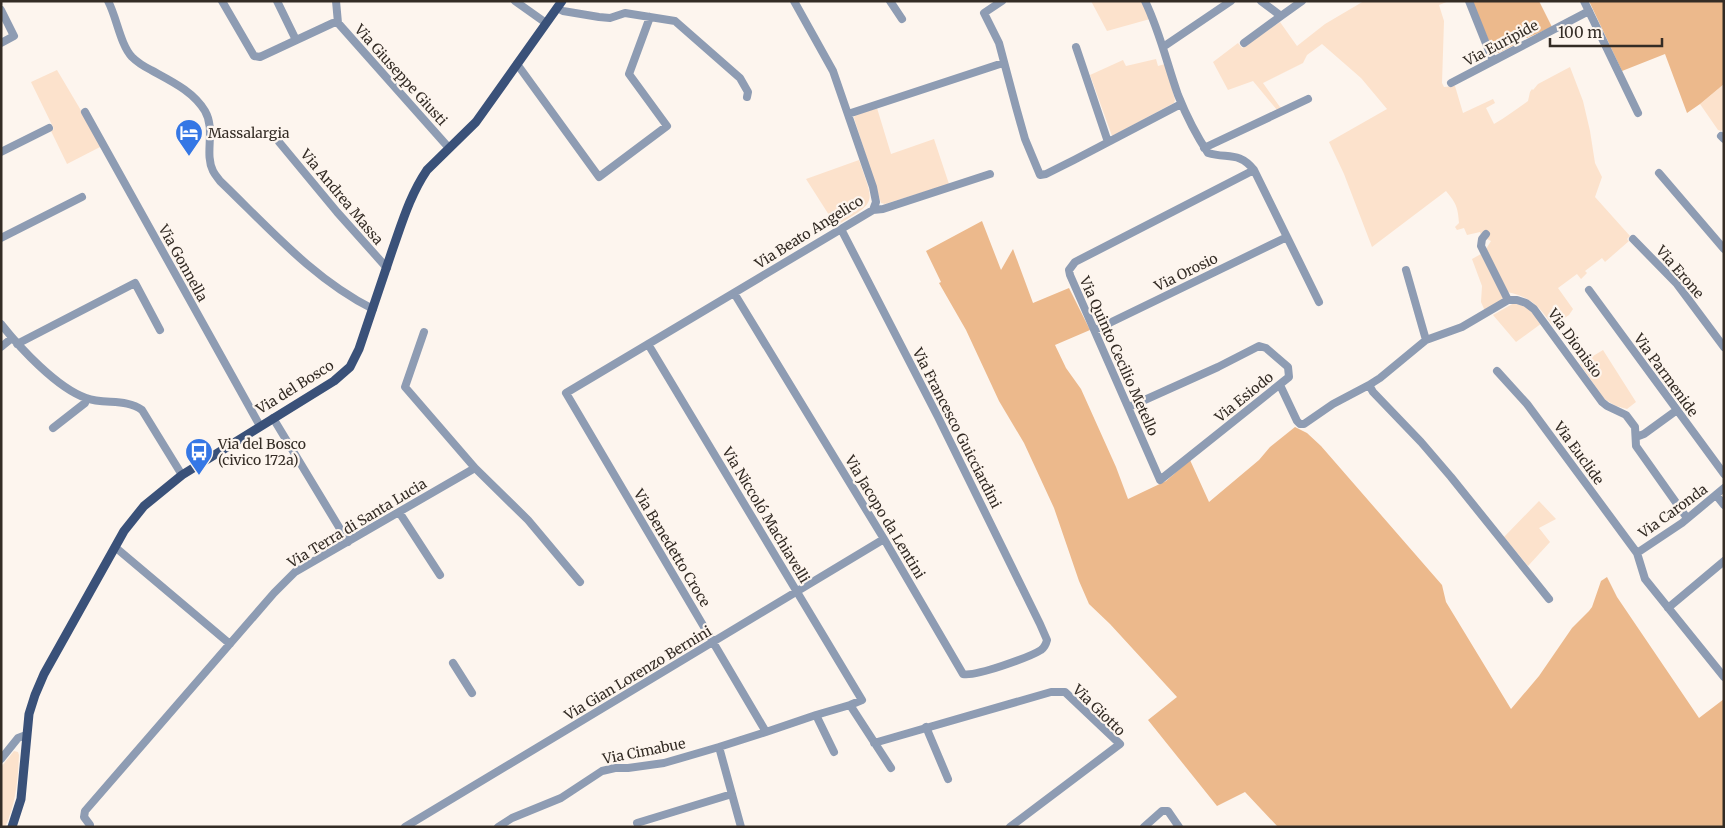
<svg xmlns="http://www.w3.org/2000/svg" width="1725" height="828" font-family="Merriweather,serif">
  <rect width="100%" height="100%" fill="#fdf5ee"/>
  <path fill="#fce2cc" d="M1091 1H1141L1150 19 1107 31Z
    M1364 1H1449L1439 5 1444 21 1442 83 1444 87 1455 86 1463 113 1493 99 1495 103 1486 108 1494 124C1506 117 1517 109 1528 101L1530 92 1532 89 1533 90 1538 84 1570 67 1583 101 1590 131 1595 163 1602 177 1595 197 1630 236 1627 239 1629 241 1605 262 1602 258 1585 271 1587 273 1581 279 1577 274 1558 288 1573 309 1569 315 1553 326C1539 307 1532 297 1507 292L1486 249 1491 241 1481 236 1480 232 1467 235 1464 228 1457 230 1455 227 1459 223C1458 207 1456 203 1446 191L1372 247 1344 174 1329 142 1387 109 1361 78 1322 44 1307 55 1303 63 1263 83 1280 107H1282L1277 110 1253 81 1228 90 1213 62 1238 43 1242 48 1280 22 1297 46 1325 24Z
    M1156 59 1158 66 1165 64 1175 100 1174 103 1112 136 1090 75 1123 60 1126 66Z
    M57 70 102 146 67 164 51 131 54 129 31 82Z
    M1724 84V129L1721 131 1718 130 1700 104Z
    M877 108 891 154 934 139 949 184 885 204 881 203 854 118 855 115Z
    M859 160C875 206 877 201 836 226L806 179Z
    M1481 254 1504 300 1485 311 1481 302 1482 286 1472 259Z
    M1514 303 1529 308 1542 323 1516 342 1493 315Z
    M1603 350 1636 402 1627 409 1616 406 1604 399 1580 364Z
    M1539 501 1556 519 1539 528 1550 542 1528 566 1504 537Z
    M14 751 18 752 19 755C18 779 16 804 5 827H1V767Z"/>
  <path fill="#ecb98c" d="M1472 1H1539L1552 27 1527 38 1524 37 1519 39 1520 42 1498 53 1495 52 1491 46Z
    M1589 1H1724V84L1700 104 1687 113 1665 54 1622 71Z
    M982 221 1001 270 1013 249 1033 303 1069 288 1090 330 1055 345 1066 368 1081 389 1116 467 1128 499 1166 481 1190 460 1209 502 1259 460 1270 447 1295 427 1307 433 1321 446 1442 585 1446 602 1511 709 1539 676 1572 628 1589 611 1592 607 1601 581 1607 577 1617 597 1699 718 1724 699V827H1278L1245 792 1217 806 1148 720 1177 697 1110 624 1089 604 1079 581 1054 508 1024 443 999 401 966 330 939 283 941 282 926 251Z"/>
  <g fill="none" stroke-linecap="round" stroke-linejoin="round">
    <path stroke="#8e9cb3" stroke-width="8" d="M108 1C117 18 120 44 132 57 137 62 145 67 151 70 171 81 193 91 205 111 216 130 204 153 213 171 215 175 218 178 220 181 268 227 313 279 373 309
      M222 1 254 56 260 57 333 23H338L449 148
      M277 1 296 40
      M336 1 338 23
      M515 1 546 23
      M890 1 902 19
      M1002 1 984 13 999 43 1016 107 1025 139 1040 175 1046 174 1074 160 1181 104
      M1145 1C1160 32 1167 64 1178 95 1186 115 1196 135 1208 153 1227 159 1239 151 1254 170L1319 302
      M1261 1 1281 16 1302 1
      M1469 1 1493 61
      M1584 1 1638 113
      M557 8 563 11 599 17 610 18 625 13 675 21 740 78 748 92 747 97
      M1 10 14 36 1 43
      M1244 43 1281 16
      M1076 47 1108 142
      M1163 47 1231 1
      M517 64 599 177 667 126 629 74 650 17
      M1451 83 1589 11
      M85 112 260 426
      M848 114 1003 63
      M1721 136 1724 139
      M279 142 337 212 387 268
      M1204 148 1308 99
      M1 152 49 128
      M1659 173 1724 249
      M873 210 883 209 990 174
      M1486 234 1482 239 1481 246 1508 300
      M1 238 82 197
      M1633 239 1677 284 1724 347
      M1406 270 1426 340
      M1589 290 1724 474
      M734 293 884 539 963 674C975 677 1030 657 1041 650 1045 647 1046 644 1047 640L1040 624 938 417 841 229
      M1 324C20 348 57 388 86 398 104 405 126 398 142 410L182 475
      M1095 330 1287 237
      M17 344 135 283 160 330
      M648 344 862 700 850 705 816 715
      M1 347 12 338
      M1497 371 1527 404 1637 553 1645 579 1724 677
      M1280 385 1297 421 1300 424H1304L1333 404 1369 385
      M1129 407 1218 367 1259 346 1266 348 1288 367 1289 377 1160 480 1070 275 1069 270 1075 262 1254 170
      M273 418 348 542
      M53 428 85 403 86 399
      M1636 437 1644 434 1677 410
      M475 468 528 520 580 582
      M1716 495 1724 505
      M399 512 440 575
      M115 547 230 644
      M1637 553 1682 523 1724 488
      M1549 599 1451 477 1421 442 1373 392 1369 385 1380 378 1426 340 1462 327 1508 300H1517L1526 303 1534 309 1602 402 1607 406 1626 415 1635 427 1636 446 1687 518
      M1668 608 1724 561
      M453 663 472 693
      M850 705 891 768
      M926 727 948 779
      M766 732 816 715 834 752
      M874 743 1051 692H1065L1120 744 1010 827
      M1 759 18 738 26 735
      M637 823 732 794
      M89 827 90 825 84 817 85 811 274 593 295 572 475 468 405 387 424 332
      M405 827 884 539
      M498 827 512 818 561 798 602 771 615 768H628L664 763 719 747
      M741 827 719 747 766 732 566 393 873 210 876 202 873 187 833 71 794 1
      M1144 827 1162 811H1168L1179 827"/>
    <path stroke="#3a5179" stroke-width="9" d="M12 827 21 799 29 714 35 695 44 674 124 531 144 506 182 475 334 381 350 367 359 349C370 317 381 284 392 251 402 223 410 195 427 170L476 122 562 1"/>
  </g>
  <defs>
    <symbol id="hotel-pin" viewBox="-11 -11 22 30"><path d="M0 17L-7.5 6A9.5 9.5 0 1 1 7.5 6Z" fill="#3577e5" stroke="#fdf5ee"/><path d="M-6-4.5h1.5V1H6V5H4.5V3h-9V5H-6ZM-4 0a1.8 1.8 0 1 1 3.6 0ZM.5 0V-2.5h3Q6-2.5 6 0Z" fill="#fff"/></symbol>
    <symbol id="bus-pin" viewBox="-11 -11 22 30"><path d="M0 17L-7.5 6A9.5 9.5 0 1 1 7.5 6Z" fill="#3577e5" stroke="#fdf5ee"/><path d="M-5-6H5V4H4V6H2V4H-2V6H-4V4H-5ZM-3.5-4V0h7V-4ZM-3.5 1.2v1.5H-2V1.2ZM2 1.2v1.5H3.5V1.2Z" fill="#fff"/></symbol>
  </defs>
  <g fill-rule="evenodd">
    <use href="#hotel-pin" x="173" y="117" width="32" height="43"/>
    <use href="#bus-pin" x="183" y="436" width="32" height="43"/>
  </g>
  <g text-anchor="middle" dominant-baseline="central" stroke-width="4.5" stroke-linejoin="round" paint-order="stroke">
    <g font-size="14" fill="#342c25" stroke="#fdf5ee">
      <text transform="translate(1501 43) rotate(-28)">Via Euripide</text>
      <text transform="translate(401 75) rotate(48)">Via Giuseppe Giusti</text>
      <text transform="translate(342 197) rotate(50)">Via Andrea Massa</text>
      <text transform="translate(809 232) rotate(-32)">Via Beato Angelico</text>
      <text transform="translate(183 263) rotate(61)">Via Gonnella</text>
      <text transform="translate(1186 272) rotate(-26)">Via Orosio</text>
      <text transform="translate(1680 272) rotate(49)">Via Erone</text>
      <text transform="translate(1575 343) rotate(54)">Via Dionisio</text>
      <text transform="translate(1119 356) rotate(66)">Via Quinto Cecilio Metello</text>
      <text transform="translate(1666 375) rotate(54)">Via Parmenide</text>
      <text transform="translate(295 387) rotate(-32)">Via del Bosco</text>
      <text transform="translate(1244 397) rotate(-39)">Via Esiodo</text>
      <text transform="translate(957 428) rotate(63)">Via Francesco Guicciardini</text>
      <text transform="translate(1579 453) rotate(54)">Via Euclide</text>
      <text transform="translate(1673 511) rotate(-36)">Via Caronda</text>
      <text transform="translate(766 515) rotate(59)">Via Niccoló Machiavelli</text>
      <text transform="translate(885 517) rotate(59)">Via Jacopo da Lentini</text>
      <text transform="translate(357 523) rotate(-31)">Via Terra di Santa Lucia</text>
      <text transform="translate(672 548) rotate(59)">Via Benedetto Croce</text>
      <text transform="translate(638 673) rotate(-31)">Via Gian Lorenzo Bernini</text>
      <text transform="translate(1099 710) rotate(44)">Via Giotto</text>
      <text transform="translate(644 751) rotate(-11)">Via Cimabue</text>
    </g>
    <g font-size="14" fill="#342c25" stroke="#fdf5ee" text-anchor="start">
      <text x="208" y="133">Massalargia</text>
      <text x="218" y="444">Via del Bosco<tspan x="218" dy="16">(civico 172a)</tspan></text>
    </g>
  </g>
  <rect width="1725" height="828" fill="none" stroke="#342c25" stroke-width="5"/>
  <path d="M1550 38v8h112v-8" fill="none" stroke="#342c25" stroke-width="2.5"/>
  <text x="1558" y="38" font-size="15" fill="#342c25" stroke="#fdf5ee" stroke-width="4" paint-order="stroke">100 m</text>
</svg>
